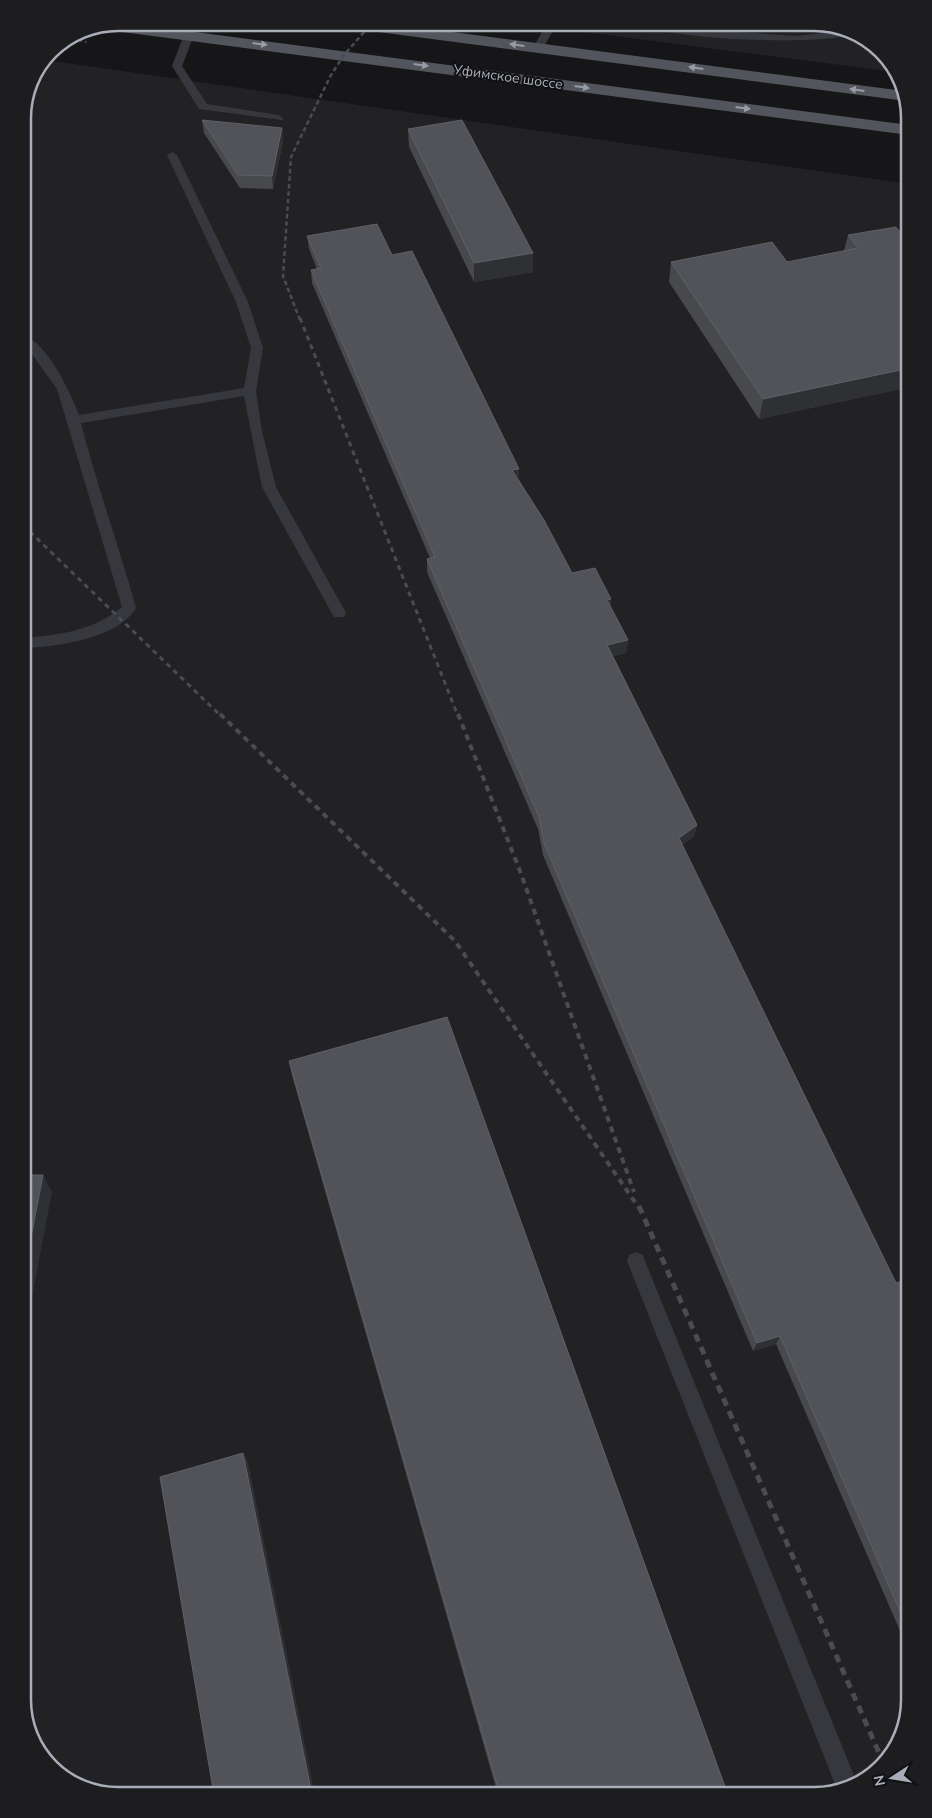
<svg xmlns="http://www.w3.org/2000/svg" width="932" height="1818" font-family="'Nunito Sans',sans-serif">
  <rect width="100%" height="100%" fill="#161618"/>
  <path fill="#222225" d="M578 23H820L872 42 895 72 584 32Z
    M46 60 909 184V1700L893 1753 851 1788 814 1795H112L65 1779 30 1737 23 1700V112Z"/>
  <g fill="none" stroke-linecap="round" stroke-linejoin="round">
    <path stroke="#3d3f44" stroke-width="2" stroke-dasharray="2 2.5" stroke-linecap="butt" d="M67 39 87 42"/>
    <path fill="#37383d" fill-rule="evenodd" d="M530 23H542L554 29 542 50 533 48 543 30Z
      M640 23H655L677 28 796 36 841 31 851 34C825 46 660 40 640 23Z
      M189 32 194 35 182 66 207 104 278 115 283 118 282 120 199 109 172 66 184 35Z
      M172 152 177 155 248 302 263 348 256 391 262 431 276 487 346 613 344 617H334L262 487 244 396 81 423C97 486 119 546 136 608 118 639 55 647 23 648V638C59 635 93 631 122 607L57 389 29 350 23 345V336C47 341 71 394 79 415L244 388 251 348 236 302 167 155Z
      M636 1252 643 1255 645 1261 857 1783 851 1788 837 1791V1789L627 1261 629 1255Z"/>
    <path fill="#53555c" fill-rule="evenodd" d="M118 22 909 125V135L107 30 100 26Z
      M340 23H383L904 91 906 101 348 28 342 27Z"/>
    <path stroke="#4a4c52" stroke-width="2.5" stroke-dasharray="4.5 3" stroke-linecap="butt" d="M300 320 283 276 291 157 331 75 344 55 372 23"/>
    <path stroke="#4a4c52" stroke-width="3" stroke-dasharray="5 4.5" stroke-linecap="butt" d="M300 318 458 716
      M23 525 221 716"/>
    <path stroke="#4a4c52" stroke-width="4" stroke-dasharray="6 5" stroke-linecap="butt" d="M220 714 455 941 639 1208
      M458 714 520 871 634 1192"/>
    <path stroke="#4a4c52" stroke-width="5" stroke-dasharray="8 6" stroke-linecap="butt" d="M639 1206 883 1762"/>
  </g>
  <path fill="#47494d" d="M202 120 282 128 283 141 273 189 240 188 204 133Z
    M408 129 533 253V272L474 282 409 147Z
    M848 235 910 244V387L759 419 669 282 671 262H787L844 251Z
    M307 236 392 255 519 469 518 480 572 573 611 599 610 606 628 640 626 653 613 656 697 825 694 836 682 845 896 1283 910 1287V1654L776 1344 753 1351 543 855 538 829 427 572V559L430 558 312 283 311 270 317 269 309 249Z
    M289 1061 728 1795H498L293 1079Z"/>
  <path fill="#2f3033" d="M282 128 283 141 273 189 272 176Z
    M533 253V272L474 282V263Z
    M910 368V387L759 419 763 399Z
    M519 469 518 482 512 470Z
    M611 599 609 612 607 600Z
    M628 640 626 653 606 658 607 645Z
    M697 825 694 836 676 850 679 838Z
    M43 1175 52 1192 23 1345V1279Z
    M780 1336 776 1344 753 1351 757 1343Z
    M243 1453 248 1462 315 1795H312Z"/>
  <path fill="#525359" stroke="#5f6168" d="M202 120 282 128 272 176 238 175Z
    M462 120 533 253 474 263 408 129Z
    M377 224 392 255 412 251 519 469 512 470 544 520 572 573 595 568 611 599 607 600 628 640 607 645 697 825 679 838 896 1283 906 1280 910 1287V1634L780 1336 757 1343 544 843 539 817 427 559 435 557 311 270 321 268 307 236Z
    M896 227 910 244V368L763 399 671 262 772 242 787 262 858 248 848 235Z
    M447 1017 728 1795H500L289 1061Z
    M23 1175H43L23 1279Z
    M243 1453 312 1795H214L160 1477Z"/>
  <defs><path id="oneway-solid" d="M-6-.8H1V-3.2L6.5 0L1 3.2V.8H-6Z" transform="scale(1.25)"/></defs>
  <g fill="#979ba6">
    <use href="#oneway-solid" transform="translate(260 44) rotate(7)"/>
    <use href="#oneway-solid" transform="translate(517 45) rotate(-172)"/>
    <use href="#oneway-solid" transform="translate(421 65) rotate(8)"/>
    <use href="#oneway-solid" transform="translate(696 68) rotate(-172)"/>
    <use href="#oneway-solid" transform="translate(582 87) rotate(8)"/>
    <use href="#oneway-solid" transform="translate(857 90) rotate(-172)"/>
    <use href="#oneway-solid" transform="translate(743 108) rotate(8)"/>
  </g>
  <g text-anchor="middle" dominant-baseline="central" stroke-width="4" stroke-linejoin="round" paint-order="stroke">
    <g font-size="14" fill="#a8adb8" stroke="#111113">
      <text transform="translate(508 77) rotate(8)">Уфимское шоссе</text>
    </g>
  </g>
  <path d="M0 0H932V1818H0ZM118 31H814A87 87 0 0 1 901 118V1700A87 87 0 0 1 814 1787H118A87 87 0 0 1 31 1700V118A87 87 0 0 1 118 31Z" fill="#1d1d20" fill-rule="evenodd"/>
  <path fill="none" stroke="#a8adb8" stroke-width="2.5" d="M118 31H814A87 87 0 0 1 901 118V1700A87 87 0 0 1 814 1787H118A87 87 0 0 1 31 1700V118A87 87 0 0 1 118 31Z"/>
  <g transform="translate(892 1778) rotate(258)" stroke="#111113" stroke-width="4" paint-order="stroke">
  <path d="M0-4L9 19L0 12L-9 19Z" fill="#a8adb8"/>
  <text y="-8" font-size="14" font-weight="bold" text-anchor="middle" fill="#a8adb8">N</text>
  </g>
</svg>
